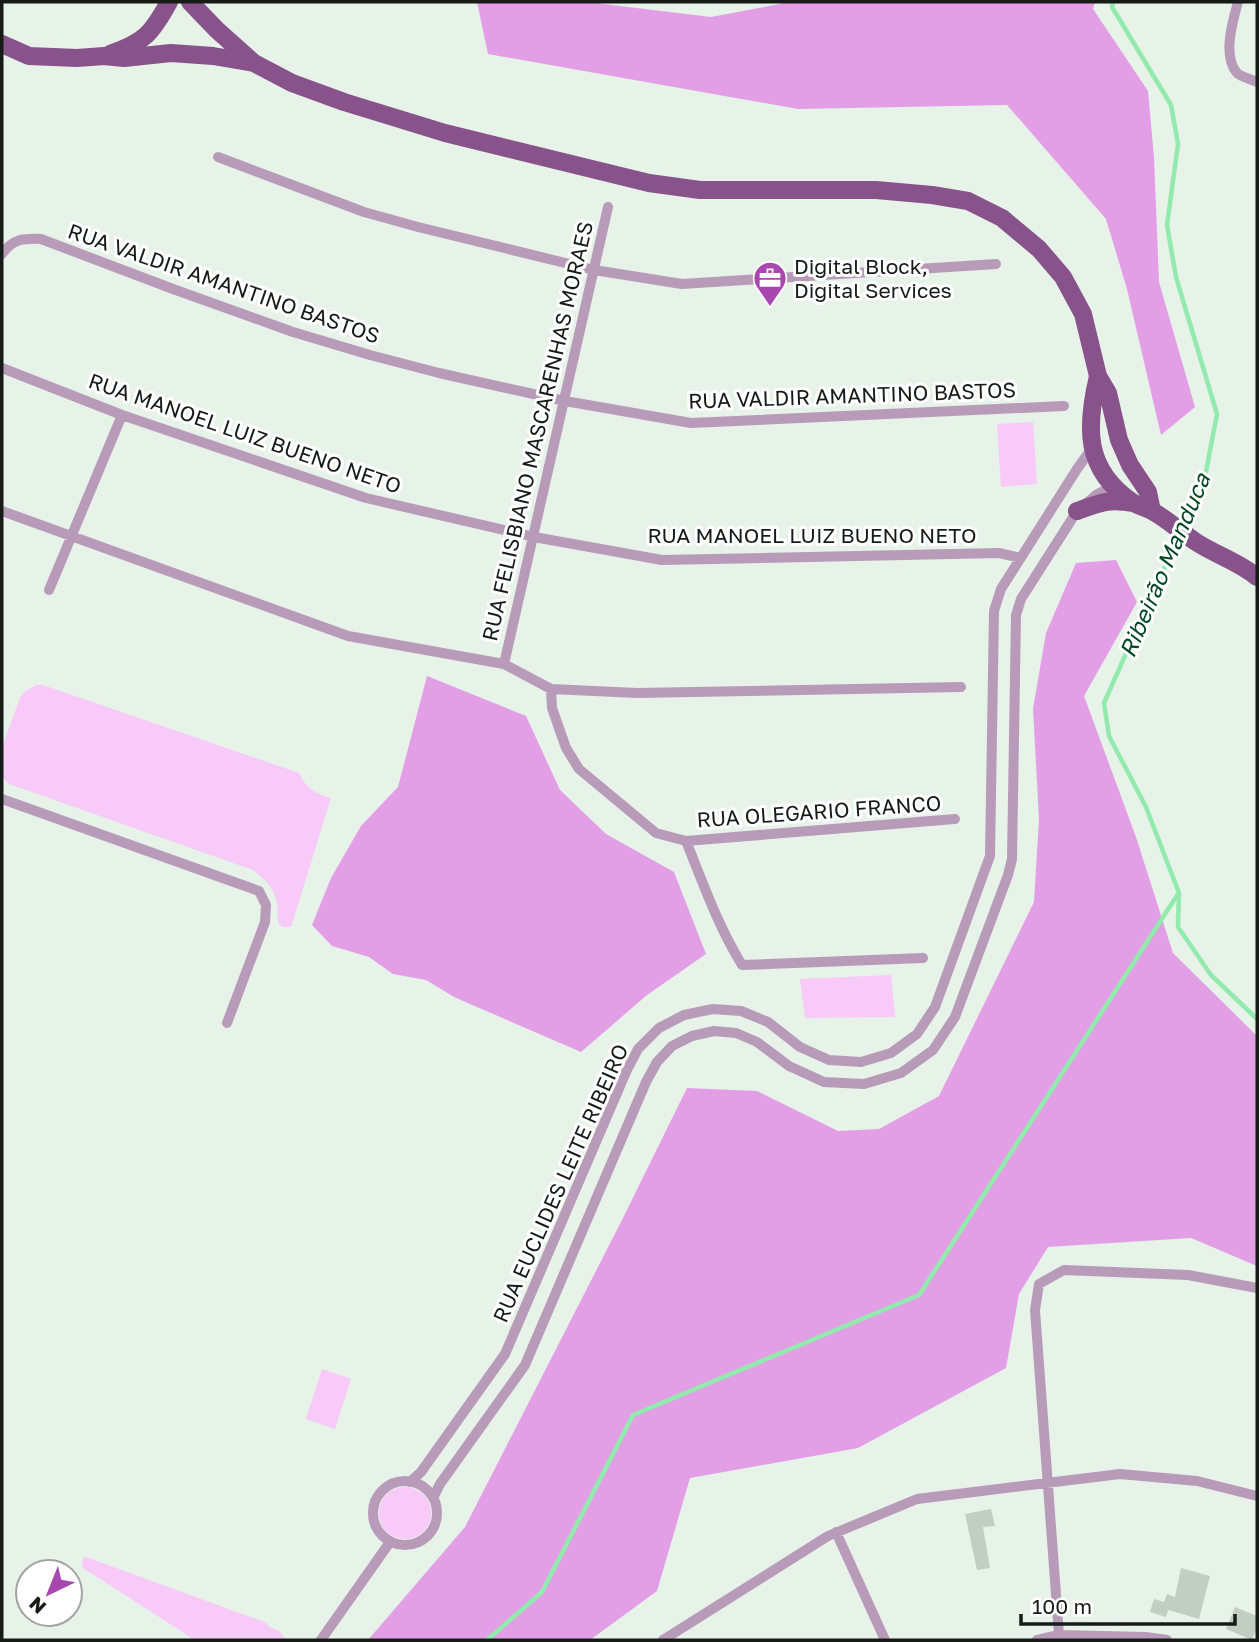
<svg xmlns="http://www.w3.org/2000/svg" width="1259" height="1642" font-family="'Golos Text',sans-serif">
  <rect width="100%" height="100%" fill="#e7f2e9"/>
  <path fill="#f7caf8" d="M1033 422 1037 484 1001 487 997 424Z
    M36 685H43L299 773C306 788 315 794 331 798L291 927H282L278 922C277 916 278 910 277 904 275 888 265 879 253 870L9 784 2 777V747L20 698 24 692Z
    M891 975 895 1017 805 1018 800 979Z
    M322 1369 351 1379 335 1429 306 1419Z
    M379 1513a26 26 0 1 1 52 0a26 26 0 1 1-52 0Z
    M84 1557H86L267 1623 269 1627 279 1631 286 1640H195L83 1568 82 1561Z"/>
  <path fill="#e29fe6" d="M477 2H587L711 17 790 2H1095L1093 9 1148 91 1154 157 1159 282 1195 407 1161 435 1127 289 1106 219 1007 105 798 109 488 54Z
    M1116 560 1137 602 1084 696 1136 837 1173 953 1257 1036V1266L1191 1238 1048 1247 1019 1294 1006 1368 858 1448 690 1478 657 1591 590 1640H368L465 1527 622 1220 687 1088 757 1091 838 1131 879 1129 939 1096 1034 902 1039 819 1033 709 1046 633 1076 563Z
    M427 676 526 716 560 790 606 834 674 872 706 954 647 995 581 1052 454 997 426 980 393 974 369 957 332 946 312 925 331 878 361 826 398 787Z"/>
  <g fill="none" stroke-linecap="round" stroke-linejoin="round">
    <path stroke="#92eaad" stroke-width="4.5" d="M1113 2 1112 7 1171 105 1178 144 1167 225 1176 277 1217 414 1205 477 1182 527
      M1179 535 1104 703 1109 736 1146 807 1179 893 1178 927 1211 975 1257 1019
      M487 1640 542 1592 633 1415 919 1295 1178 894"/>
  </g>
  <path fill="#c2cdc4" d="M991 1509 995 1526 983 1527 990 1568 977 1570 965 1514Z
    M1181 1568 1210 1576 1199 1619 1168 1610 1166 1617 1150 1612 1154 1599 1164 1602 1167 1594 1175 1597Z
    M1235 1607 1257 1616V1627L1252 1640 1226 1629Z"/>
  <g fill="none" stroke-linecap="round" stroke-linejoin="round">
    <path stroke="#b89bb9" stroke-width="10" d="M1238 2C1233 20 1222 56 1237 73 1241 77 1251 79 1257 82
      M218 157 364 212 418 227 594 270 682 284 996 264
      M2 254C12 239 24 238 41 239L173 289 293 332 370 355 439 373 565 401 691 423 1064 406
      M2 368 122 415 366 498 534 537 662 560 999 553 1021 558
      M2 511 348 636 504 664 551 689 637 693 961 687
      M49 590 122 415
      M504 664 608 207
      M551 689 552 708 566 748 579 769 656 833 686 841C703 883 718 926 742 965L923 958
      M2 799 259 891 266 905 265 922 227 1023
      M686 841 955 819
      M373 1513a32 32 0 1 1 64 0a32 32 0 1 1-64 0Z
      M410 1482 421 1472 505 1354 626 1072 638 1049 659 1028 684 1015 713 1009 741 1011 768 1022 800 1047 829 1060 861 1062 891 1053 917 1034 935 1007 990 856 994 611 1001 589 1077 469 1092 448
      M433 1498 440 1484 525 1365 646 1082 657 1062 672 1046 692 1036 714 1031 736 1033 757 1042 789 1066 824 1082 864 1084 901 1073 933 1050 955 1017 1008 875 1012 859 1016 615 1021 599 1077 511 1096 495 1113 486
      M836 1532 885 1640
      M1059 1635 1035 1310 1039 1284 1064 1270 1188 1275 1257 1288
      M321 1640 390 1542
      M663 1640 828 1536 917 1499 1120 1474 1197 1481 1257 1496
      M1037 1640 1059 1635 1146 1637 1167 1640"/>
    <path stroke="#87538a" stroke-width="18" d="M190 2 217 30 254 63 292 83 344 102 445 133 649 183 700 190H876L932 195 968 201 1002 218 1039 249 1063 277 1083 314 1098 376 1108 393 1119 440 1130 465 1148 492 1152 511
      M2 44 29 56 77 58 104 56 124 58 171 53 213 56 254 63
      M110 54C145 42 152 33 169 2
      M1098 376C1086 427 1084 469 1132 502 1138 506 1145 507 1152 511 1167 519 1181 532 1196 542 1216 555 1239 562 1257 577
      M1077 511C1101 502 1108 499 1134 503"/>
  </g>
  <defs>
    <symbol id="office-pin" viewBox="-11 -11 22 30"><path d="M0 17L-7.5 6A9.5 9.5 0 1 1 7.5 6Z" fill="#a847af" stroke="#fff"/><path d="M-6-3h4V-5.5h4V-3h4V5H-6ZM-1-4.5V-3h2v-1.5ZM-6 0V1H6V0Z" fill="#fff"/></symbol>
  </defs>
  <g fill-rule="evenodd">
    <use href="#office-pin" x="751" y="259" width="38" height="52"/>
  </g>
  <g text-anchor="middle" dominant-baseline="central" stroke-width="6" stroke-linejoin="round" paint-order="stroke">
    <g font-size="21" fill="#171b18" stroke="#fff" text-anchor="start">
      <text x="794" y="266">Digital Block,<tspan x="794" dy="24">Digital Services</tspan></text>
    </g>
    <g font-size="21" fill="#171b18" stroke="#fff">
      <text transform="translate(224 283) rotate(19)">RUA VALDIR AMANTINO BASTOS</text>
      <text transform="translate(852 395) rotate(-2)">RUA VALDIR AMANTINO BASTOS</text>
      <text transform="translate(537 431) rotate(-77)">RUA FELISBIANO MASCARENHAS MORAES</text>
      <text transform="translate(245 433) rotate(19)">RUA MANOEL LUIZ BUENO NETO</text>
      <text x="812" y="535">RUA MANOEL LUIZ BUENO NETO</text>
      <text transform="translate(819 811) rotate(-4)">RUA OLEGARIO FRANCO</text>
      <text transform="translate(560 1183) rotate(-66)">RUA EUCLIDES LEITE RIBEIRO</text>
    </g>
    <g font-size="23" font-style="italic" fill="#004722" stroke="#fff">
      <text transform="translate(1164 565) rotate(-67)">Ribeirão Manduca</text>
    </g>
  </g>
  <rect width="1259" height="1642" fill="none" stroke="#171b18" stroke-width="7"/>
  <g transform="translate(49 1593) rotate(223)"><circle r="33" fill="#ffffff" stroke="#a2a4a3" stroke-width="2"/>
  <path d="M0-5L12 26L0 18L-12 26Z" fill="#a847af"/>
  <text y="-10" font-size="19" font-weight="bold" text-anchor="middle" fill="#171b18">N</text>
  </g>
  <path d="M1021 1614v10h214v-10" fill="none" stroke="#171b18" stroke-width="3.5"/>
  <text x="1032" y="1614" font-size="21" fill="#171b18" stroke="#ffffff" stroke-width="5" paint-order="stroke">100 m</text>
</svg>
